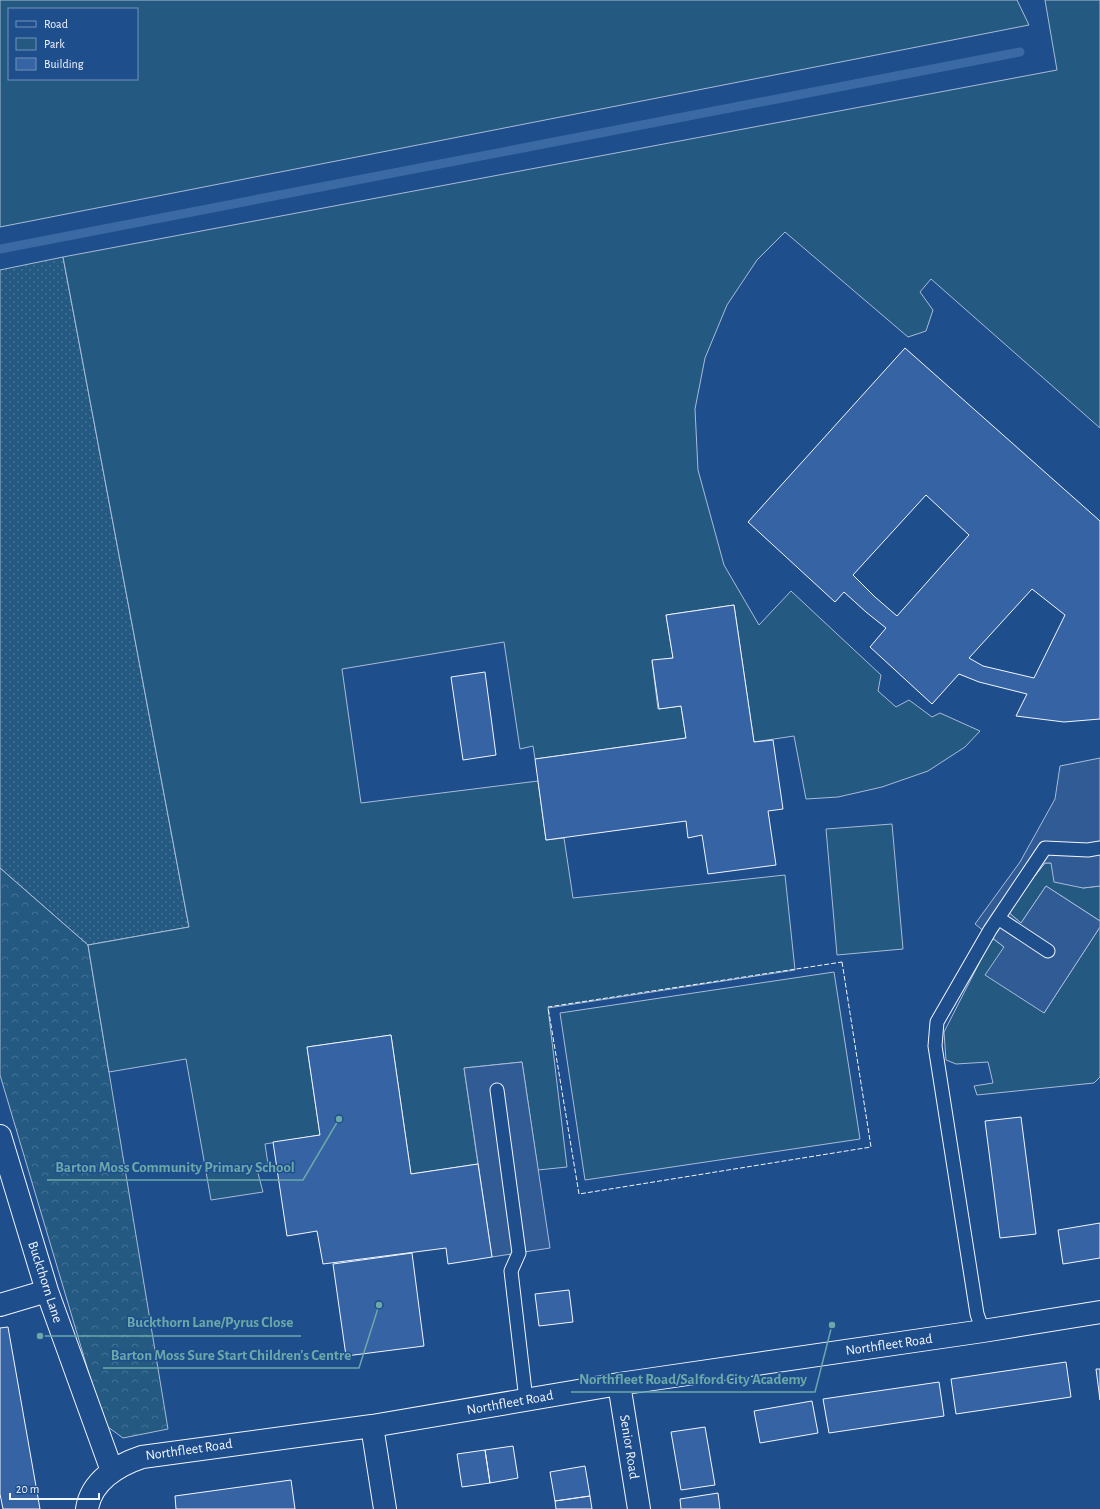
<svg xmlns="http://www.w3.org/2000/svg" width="1100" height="1509" font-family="'Alegreya Sans',sans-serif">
  <defs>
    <pattern id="grass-dots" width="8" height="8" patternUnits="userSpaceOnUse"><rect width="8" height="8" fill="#245a82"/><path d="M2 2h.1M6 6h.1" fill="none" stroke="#447295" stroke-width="1.8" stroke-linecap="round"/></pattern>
    <pattern id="forest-crowns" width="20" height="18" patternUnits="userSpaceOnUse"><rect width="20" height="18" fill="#245a82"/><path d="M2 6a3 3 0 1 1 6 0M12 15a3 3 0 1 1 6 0" fill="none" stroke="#447295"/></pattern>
  </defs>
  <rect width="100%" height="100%" fill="#1f4e8c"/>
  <path fill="url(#grass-dots)" stroke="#a8bbd7" d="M63 257 189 927 88 945 0 868V270Z"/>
  <path fill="url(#forest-crowns)" stroke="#a8bbd7" d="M0 868 88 945 168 1429 123 1438 104 1424 0 1075Z"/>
  <path fill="#245a82" stroke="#a8bbd7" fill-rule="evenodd" d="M0 0H1017L1029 25 0 227ZM9 9H137V79H9Z
    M1045 0H1100V428L931 279 920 292 933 310 926 331 908 337 785 232 757 260 727 305 705 358 695 409 698 470 724 565 759 625 791 591 881 675 878 691 896 707 909 700 932 717 940 713 980 731 965 747 928 771 882 787 838 797 806 799 794 736 754 742 734 605 666 615 673 658 652 661 658 709 681 706 686 738 535 759 533 746 520 749 504 642 342 669 361 803 538 781 546 840 564 838 573 898 785 875 795 970 548 1008 567 1167 538 1170 522 1062 464 1068 478 1164 411 1174 391 1035 307 1047 320 1135 265 1144 268 1164 256 1166 263 1192 211 1200 186 1059 109 1072 88 945 189 927 63 257 1057 70Z
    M892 824 903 949 837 955 826 829Z
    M1045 863H1051L1083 888 1100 886V921L1046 886 1021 923 1007 911Z
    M1100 927V1077L1094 1083 977 1095 974 1086 993 1083 988 1062 956 1064 946 1060 944 1032 992 938 1004 947 1044 1013Z
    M834 972 860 1139 585 1180 560 1013Z"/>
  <path fill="#305b95" stroke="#a8bbd7" d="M1100 758V886L1083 888 1054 882 1051 863H1045L1007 911 1021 923 1046 886 1100 921V927L1044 1013 985 975 1004 947 975 924 1020 862 1055 799 1060 766Z
    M522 1062 550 1248 492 1257 464 1068Z"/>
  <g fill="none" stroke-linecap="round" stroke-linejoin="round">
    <path stroke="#3b69a3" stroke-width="9" d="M0 249 1020 52"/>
  </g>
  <path fill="#3563a3" stroke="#f2f6ff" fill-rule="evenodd" d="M905 348 1100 521V719L1064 722 1016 716 1027 694 979 682 959 674 932 704 870 647 886 628 866 612 844 592 835 602 748 522ZM926 495 969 535 897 616 875 597 853 575ZM1032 589 1065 615 1034 678 983 666 969 658Z
    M734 605 754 742 773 740 783 809 768 811 776 865 708 874 702 835 688 838 686 821 546 840 535 759 686 738 681 706 659 709 652 660 673 658 666 615Z
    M485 672 496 755 463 760 451 677Z
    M391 1035 411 1174 478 1164 492 1257 448 1264 446 1248 323 1264 317 1231 287 1236 273 1142 320 1135 307 1047Z
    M1021 1117 1036 1234 1000 1238 985 1121Z
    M1100 1223V1258L1063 1264 1058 1230Z
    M412 1253 424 1346 346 1356 333 1264Z
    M569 1290 573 1322 539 1326 535 1294Z
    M8 1327 40 1509H3L0 1494V1328Z
    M1066 1362 1071 1397 956 1414 951 1379Z
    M1096 1369H1100V1400Z
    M939 1382 944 1416 829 1433 823 1399Z
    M812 1401 818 1433 760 1443 754 1411Z
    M705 1427 715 1485 681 1490 671 1432Z
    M513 1446 518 1478 490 1483 485 1450Z
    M485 1450 490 1483 462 1487 457 1454Z
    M585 1466 590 1496 555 1501 550 1472Z
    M291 1480 295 1509H176L175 1496Z
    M718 1493 720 1509H681L680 1499Z
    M590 1496 592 1509H556L555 1501Z"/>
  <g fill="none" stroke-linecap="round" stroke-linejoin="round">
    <defs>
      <path id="service" d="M998 918 1048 951
        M497 1090 519 1253 511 1271 526 1400
        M983 1331 977 1314 935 1046 937 1022 990 930 1045 848 1088 850 1100 848"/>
      <path id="minor" d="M0 1136 47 1291 112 1471
        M0 1305 47 1291
        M619 1384 639 1509
        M372 1426 385 1509
        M87 1509C91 1481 118 1465 142 1457L372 1426 619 1384 983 1331 1100 1312"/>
    </defs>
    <use href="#service" stroke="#f2f6ff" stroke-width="15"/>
    <use href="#minor" stroke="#f2f6ff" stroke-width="24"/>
    <use href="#service" stroke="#1f4e8c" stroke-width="13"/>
    <use href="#minor" stroke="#1f4e8c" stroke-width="22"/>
    <path stroke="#f2f6ff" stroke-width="1" stroke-dasharray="5 2" stroke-linecap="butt" d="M842 962 871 1147 579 1194 548 1007Z"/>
  </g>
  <g text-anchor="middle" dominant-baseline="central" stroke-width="3" stroke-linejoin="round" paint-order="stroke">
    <g font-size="14" fill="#f2f6ff" stroke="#1f4e8c">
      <text transform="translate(45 1282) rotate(72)">Buckthorn Lane</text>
      <text transform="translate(889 1345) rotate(-8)">Northfleet Road</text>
      <text transform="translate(510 1403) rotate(-10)">Northfleet Road</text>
      <text transform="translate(629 1447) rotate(81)">Senior Road</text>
      <text transform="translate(189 1450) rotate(-8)">Northfleet Road</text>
    </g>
  </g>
  <path fill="none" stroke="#6aa9a8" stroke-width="1.5" d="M339 1119L303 1180H47M40 1336L119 1336H301M379 1305L359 1368H103M832 1325L815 1392H571"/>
  <g fill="#6aa9a8" stroke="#1f4e8c" stroke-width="1.5">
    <circle cx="339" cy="1119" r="4"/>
    <circle cx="40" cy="1336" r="4"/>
    <circle cx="379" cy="1305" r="4"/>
    <circle cx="832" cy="1325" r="4"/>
  </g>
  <g font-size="15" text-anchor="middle" font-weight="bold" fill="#6aa9a8" stroke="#1f4e8c" stroke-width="3" stroke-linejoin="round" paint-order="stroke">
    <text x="175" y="1172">Barton Moss Community Primary School</text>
    <text x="210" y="1327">Buckthorn Lane/Pyrus Close</text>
    <text x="231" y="1360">Barton Moss Sure Start Children's Centre</text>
    <text x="693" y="1384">Northfleet Road/Salford City Academy</text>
  </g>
  <rect x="8" y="8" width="130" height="72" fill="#1f4e8c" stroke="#7391ba"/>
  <rect x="16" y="21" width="20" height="6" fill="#1f4e8c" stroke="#7391ba"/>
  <text x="44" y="28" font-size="12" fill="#f2f6ff">Road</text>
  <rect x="16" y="38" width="20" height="12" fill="#245a82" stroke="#7391ba"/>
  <text x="44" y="48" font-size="12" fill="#f2f6ff">Park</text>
  <rect x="16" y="58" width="20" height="12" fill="#3563a3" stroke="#7391ba"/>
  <text x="44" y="68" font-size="12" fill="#f2f6ff">Building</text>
  <path d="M10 1493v6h89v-6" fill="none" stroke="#f2f6ff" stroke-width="2"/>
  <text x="16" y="1493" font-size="12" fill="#f2f6ff" stroke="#1f4e8c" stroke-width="3" paint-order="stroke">20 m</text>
</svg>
